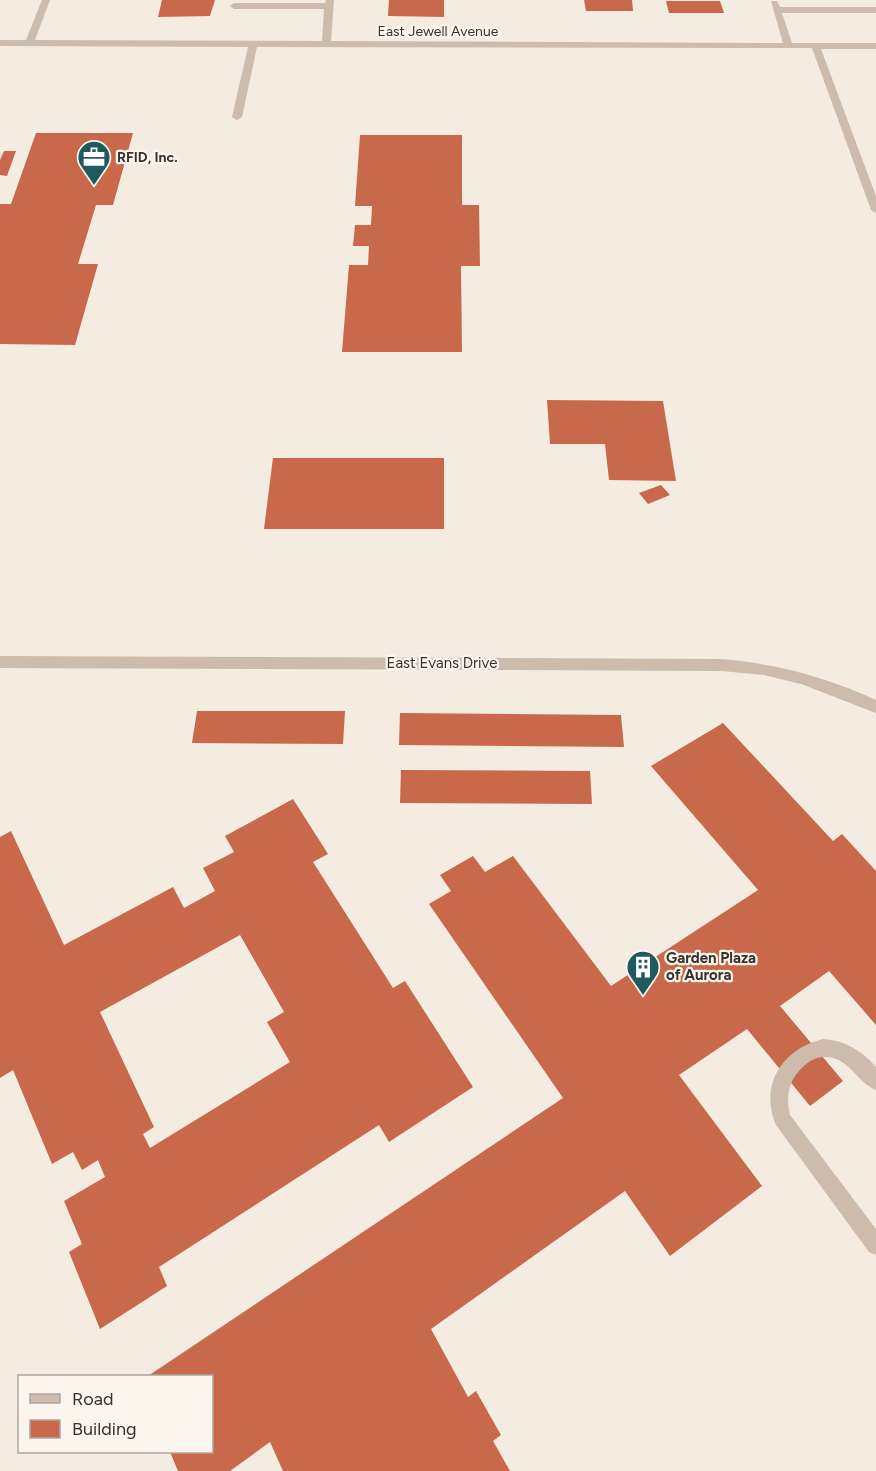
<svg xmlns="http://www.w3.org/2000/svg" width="876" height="1471" font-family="Figtree,sans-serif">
  <rect width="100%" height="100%" fill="#f4ebe1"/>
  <path fill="#c8694b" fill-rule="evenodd" d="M162 0H215L210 16 158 17Z
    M389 0H444V17L388 16Z
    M584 0H632L633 11H586Z
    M666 1H720L724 13H669Z
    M36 133H133L113 205H96L78 264H98L75 345 0 344V204H11Z
    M360 135H462V205H479L480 266H461L462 352H342L349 265H368L369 246H353L355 225H371L372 206H355Z
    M4 151H16L7 176 0 175V160Z
    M547 400 663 401 676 481 609 480 605 444H550Z
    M273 458H444V529H264Z
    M661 485 670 495 648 504 639 493Z
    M197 711H345L343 744 192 743Z
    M400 713 621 715 624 747 399 745Z
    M723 723 833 841 842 834 876 871V1025L829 971 780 1006 843 1081 810 1106 747 1029 679 1075 762 1186 670 1256 625 1191 431 1329 468 1397 476 1391 501 1435 493 1441 510 1471H283L270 1442 230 1471H178L170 1452H212V1376H148L563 1098 429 904 451 891 440 875 473 856 485 872 513 856 611 986 758 890 651 766Z
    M401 770 590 771 592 804 400 803Z
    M293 799 328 854 313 862 393 988 405 981 473 1087 389 1142 379 1125 159 1267 167 1286 100 1329 69 1252 82 1244 64 1201 105 1177 98 1160 82 1170 73 1152 52 1164 13 1070 0 1078V837L11 831 64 945 173 887 184 908 215 891 203 868 234 852 225 836ZM240 935 284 1012 267 1022 290 1062 150 1148 143 1134 154 1127 100 1012Z"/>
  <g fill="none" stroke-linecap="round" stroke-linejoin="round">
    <path fill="#cdbbac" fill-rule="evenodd" d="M42 0H50L35 40 322 41 324 9H234L230 6 234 3H325L326 0H334L331 41 783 43 771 1H777L780 7H876V13H782L792 43H876V49H821L876 196V213L871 210 812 48 257 47 242 117 237 120 232 117 248 47 0 46V40H26Z
      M0 656 722 659C777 664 826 677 876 700V713L801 684 764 675 722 671 0 668Z
      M823 1039C846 1041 861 1050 876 1067V1090C856 1082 851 1059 827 1057 815 1056 807 1062 799 1071 788 1083 786 1099 790 1115L876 1229V1255L869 1252 776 1125C759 1085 782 1049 823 1039Z"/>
  </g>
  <defs>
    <symbol id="office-pin" viewBox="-11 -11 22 30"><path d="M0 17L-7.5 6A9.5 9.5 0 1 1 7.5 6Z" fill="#1f5a5e" stroke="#fbf5ee"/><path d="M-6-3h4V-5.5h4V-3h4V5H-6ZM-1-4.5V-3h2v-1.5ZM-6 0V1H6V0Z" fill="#fff"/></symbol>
    <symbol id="building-pin" viewBox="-11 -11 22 30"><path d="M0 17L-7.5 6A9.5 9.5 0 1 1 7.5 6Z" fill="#1f5a5e" stroke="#fbf5ee"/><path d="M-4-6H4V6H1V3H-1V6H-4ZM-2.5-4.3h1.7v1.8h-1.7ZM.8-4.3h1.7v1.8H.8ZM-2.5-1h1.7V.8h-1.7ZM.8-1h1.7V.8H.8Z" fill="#fff"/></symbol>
  </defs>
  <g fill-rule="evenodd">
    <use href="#office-pin" x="75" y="138" width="38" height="52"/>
    <use href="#building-pin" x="624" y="948" width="38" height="52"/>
  </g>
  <g text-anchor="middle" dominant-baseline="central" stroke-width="4.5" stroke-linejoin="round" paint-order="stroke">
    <g font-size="14" fill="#3b302b" stroke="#fbf5ee">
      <text x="438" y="31">East Jewell Avenue</text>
    </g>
    <g font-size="14" font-weight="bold" fill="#3b302b" stroke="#fbf5ee" text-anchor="start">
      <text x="117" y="157">RFID, Inc.</text>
    </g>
    <g font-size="15" fill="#3b302b" stroke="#fbf5ee">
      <text x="442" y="663">East Evans Drive</text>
    </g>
    <g font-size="15" font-weight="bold" fill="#3b302b" stroke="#fbf5ee" text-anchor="start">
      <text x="666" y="958">Garden Plaza<tspan x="666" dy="17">of Aurora</tspan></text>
    </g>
  </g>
  <rect x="18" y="1375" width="195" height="78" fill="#fbf5ee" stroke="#aea6a0" stroke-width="1.5"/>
  <rect x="30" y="1394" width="30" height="9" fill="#cdbbac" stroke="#aea6a0" stroke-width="1.5"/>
  <text x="72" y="1405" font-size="18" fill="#3b302b">Road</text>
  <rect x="30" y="1420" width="30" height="18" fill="#c8694b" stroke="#aea6a0" stroke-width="1.5"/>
  <text x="72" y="1435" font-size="18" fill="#3b302b">Building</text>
</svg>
